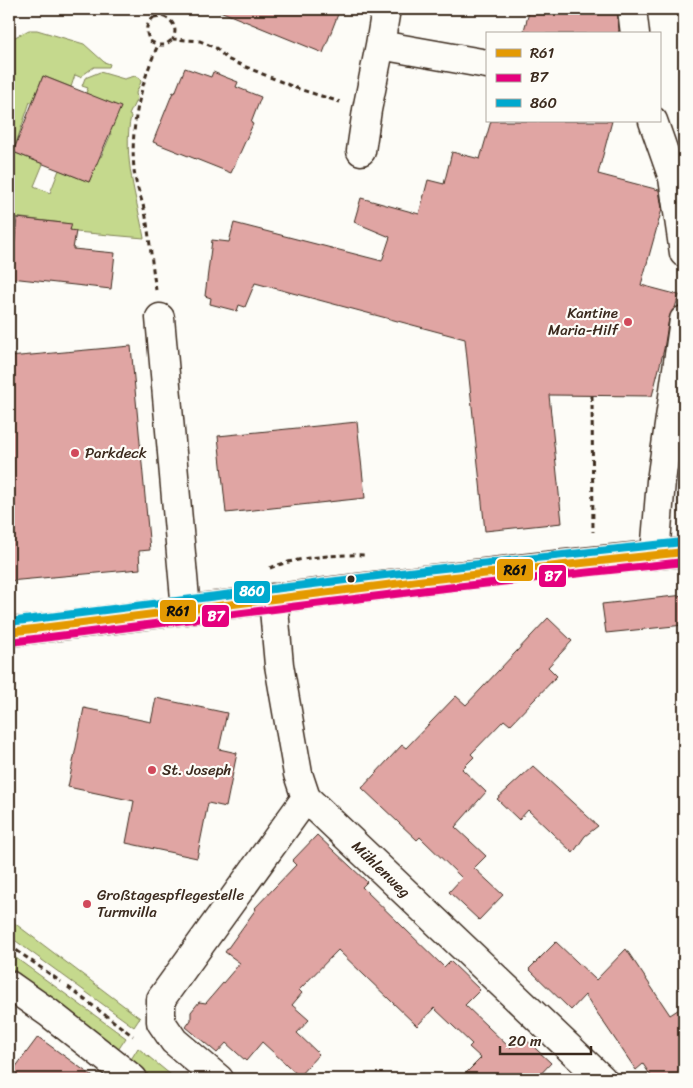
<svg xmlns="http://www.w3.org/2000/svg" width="693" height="1088" font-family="Sriracha,sans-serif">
  <rect width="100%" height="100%" fill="#fdfcf7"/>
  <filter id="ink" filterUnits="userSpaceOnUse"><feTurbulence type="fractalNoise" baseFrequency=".02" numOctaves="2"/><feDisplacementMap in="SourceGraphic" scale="10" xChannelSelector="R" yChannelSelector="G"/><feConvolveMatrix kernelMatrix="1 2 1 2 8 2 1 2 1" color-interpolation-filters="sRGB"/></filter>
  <g filter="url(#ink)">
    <path fill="#c5d98d" stroke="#808256" d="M29 30H37L84 44 104 62 110 64 109 67H94L80 77 75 75 71 87 43 76 32 103 30 102 13 152 43 164 34 186 50 193 59 170 89 182 99 156 101 157 111 134 84 98 88 88 82 86 85 78 100 72 124 79 135 76 140 79 141 82 136 93 137 98 129 115 131 116C122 156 137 199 144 238L76 232 70 230V224L14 217 12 230H9V40Z
      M9 919 140 1018 134 1027 9 936Z
      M9 953 126 1038 118 1050 9 966Z
      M138 1048 176 1079H153L130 1061Z"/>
    <path fill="#e0a5a3" stroke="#3b2a1e" d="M215 9H340L323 53Z
      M530 9H617L619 30 618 34H537L524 30Z
      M185 68 211 77 213 72 225 77 238 82 236 87 261 97 251 123 253 124 231 173 153 142 173 92 175 93Z
      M43 76 121 107 89 182 13 152Z
      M491 121H612L598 174 659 190 662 209 641 285 679 295 675 308 669 318 664 349 652 396 549 395 562 523 485 531 465 339 255 283 245 307 239 305 237 311 210 304 211 298 205 296 212 240 229 242 234 223 382 261 390 237 354 222 361 198 419 214 428 180 444 184 452 152 480 159Z
      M17 218 72 224 70 230 76 231 73 249 115 253 111 289 11 278Z
      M131 346 150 550 139 551 140 569 9 581V357Z
      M357 422 365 498 226 513 218 436Z
      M684 595V625L606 633 602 604Z
      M548 618 572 641 548 667 557 676 510 725 504 720 471 754 474 757 462 769 486 792 455 827 486 856 474 868 503 895 479 920 449 892 462 878 420 837 417 840 362 788 402 745 406 748 456 696 466 705Z
      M156 698 227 713 219 749 237 753 226 807 208 803 197 858 126 843 134 801 68 787 84 708 151 722Z
      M533 766 598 826 585 836 573 853 528 810 519 820 497 799Z
      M317 835 367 882 362 887 444 967 450 961 480 990 465 1005 510 1048 522 1036 551 1063 536 1079H460L481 1058 469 1047 472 1044 434 1008 417 1026 338 950 299 990 302 993 292 1005 309 1020 297 1033 319 1054 299 1076 262 1042 246 1061 226 1043 217 1053 186 1027 191 1020V1012L199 1002 206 1003 240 963 225 952 256 909 255 908 296 865 292 861Z
      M556 942 596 980 626 949 670 1015 684 1006V1079H653L643 1064 636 1070 585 995 571 1010 529 969Z
      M38 1037 96 1079H9V1076Z"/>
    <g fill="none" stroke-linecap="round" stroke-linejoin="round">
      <defs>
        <path id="minor" d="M386 9 380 45 487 64
          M632 9 635 34
          M653 121 673 178 684 253
          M361 151 367 110 380 45
          M160 318 186 610
          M655 554 661 481 684 320
          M273 598 279 665 298 774 306 798 602 1079
          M9 632C97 622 184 610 271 599 409 581 546 565 684 552
          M9 985 49 1013 133 1079
          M219 1079 174 1041 161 1022V999L306 798"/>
      </defs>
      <use href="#minor" stroke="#3b2a1e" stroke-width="31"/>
      <path stroke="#3b2a1e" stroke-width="3" stroke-dasharray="5 4" stroke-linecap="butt" d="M150 9 154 17 161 16C173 19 178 28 173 39L200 41 216 48 227 59 296 88 340 102
        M154 17C145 25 145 31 150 41L158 45
        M156 290C152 266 150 241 146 217 143 201 135 185 134 169 130 126 141 83 158 45H165L173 39
        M592 396 593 532
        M270 568C296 557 339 554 367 555
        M9 945 61 982
        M68 987 133 1036"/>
      <use href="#minor" stroke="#fdfcf7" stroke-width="28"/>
      <defs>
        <path id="bus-1" d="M9 632 426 580 684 552"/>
        <path id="bus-2" d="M10 642 427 590 684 562"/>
        <path id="bus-3" d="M9 622 425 570 683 542"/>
      </defs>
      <use href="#bus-1" stroke="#fdfcf7" stroke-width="11"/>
      <use href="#bus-2" stroke="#fdfcf7" stroke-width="11"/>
      <use href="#bus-3" stroke="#fdfcf7" stroke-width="11"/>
      <use href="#bus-1" stroke="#e49a03" stroke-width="8"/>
      <use href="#bus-2" stroke="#e5007d" stroke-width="8"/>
      <use href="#bus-3" stroke="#00a9ce" stroke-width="8"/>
    </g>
  </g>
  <g fill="#d1495b" stroke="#fdfcf7" stroke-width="2">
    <circle cx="628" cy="322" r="5"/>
    <circle cx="75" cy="453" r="5"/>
    <circle cx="152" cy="770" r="5"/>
    <circle cx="87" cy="904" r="5"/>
  </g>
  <circle fill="#3b2a1e" stroke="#fdfcf7" stroke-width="2" cx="351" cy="579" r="4.5"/>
  <g text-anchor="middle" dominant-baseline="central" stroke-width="4.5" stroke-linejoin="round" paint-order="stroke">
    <g font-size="15" fill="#3b2a1e" stroke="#fdfcf7" text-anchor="start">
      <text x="618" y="313" text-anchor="end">Kantine<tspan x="618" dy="17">Maria-Hilf</tspan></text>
      <text x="85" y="453">Parkdeck</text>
      <text x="162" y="770">St. Joseph</text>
      <text x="97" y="895">Großtagespflegestelle<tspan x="97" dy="17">Turmvilla</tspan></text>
    </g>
    <g font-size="15" fill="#3b2a1e" stroke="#fdfcf7">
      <text transform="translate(381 869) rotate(44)">Mühlenweg</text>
    </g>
  </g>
  <g stroke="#fdfcf7" stroke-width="2">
    <rect x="496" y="558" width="38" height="24" rx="5" fill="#e49a03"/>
    <rect x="538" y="564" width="29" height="24" rx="5" fill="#e5007d"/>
    <rect x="233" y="580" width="38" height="24" rx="5" fill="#00a9ce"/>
    <rect x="159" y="599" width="38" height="24" rx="5" fill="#e49a03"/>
    <rect x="201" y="604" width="29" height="24" rx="5" fill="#e5007d"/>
  </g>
  <g font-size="14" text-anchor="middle" font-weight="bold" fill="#fff">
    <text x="553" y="581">B7</text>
    <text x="252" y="596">860</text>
    <text x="216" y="621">B7</text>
  </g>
  <g font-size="14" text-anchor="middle" font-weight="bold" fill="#111">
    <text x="515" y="575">R61</text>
    <text x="178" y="616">R61</text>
  </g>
  <rect width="693" height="1088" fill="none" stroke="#fdfcf7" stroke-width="30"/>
  <rect x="15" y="15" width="663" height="1058" fill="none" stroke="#3b2a1e" stroke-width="2" filter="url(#ink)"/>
  <rect x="486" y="32" width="175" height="90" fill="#fdfcf7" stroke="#afa8a0"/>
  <rect x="496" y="49" width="25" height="8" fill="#e49a03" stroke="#afa8a0"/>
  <text x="530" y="58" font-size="15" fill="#3b2a1e">R61</text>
  <rect x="496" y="74" width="25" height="8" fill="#e5007d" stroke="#afa8a0"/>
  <text x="530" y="82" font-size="15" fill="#3b2a1e">B7</text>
  <rect x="496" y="99" width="25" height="8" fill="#00a9ce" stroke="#afa8a0"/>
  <text x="530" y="108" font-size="15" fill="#3b2a1e">860</text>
  <path d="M500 1046v8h91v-8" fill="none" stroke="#3b2a1e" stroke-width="2.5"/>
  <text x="508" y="1046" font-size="15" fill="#3b2a1e" stroke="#fdfcf7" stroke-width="4" paint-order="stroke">20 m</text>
</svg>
